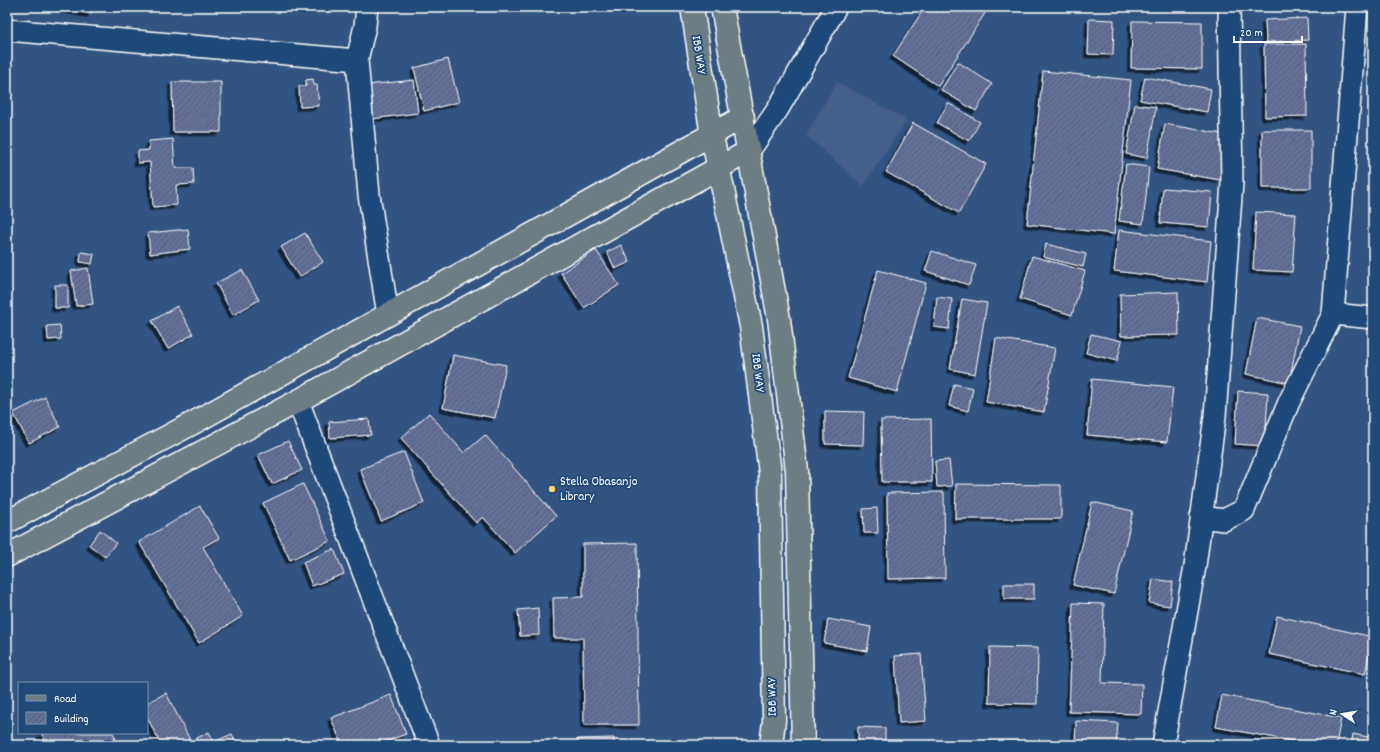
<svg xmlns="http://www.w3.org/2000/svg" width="1380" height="752" font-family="Dekko,sans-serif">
  <defs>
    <pattern id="building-hatch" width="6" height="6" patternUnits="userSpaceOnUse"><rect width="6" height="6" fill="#647099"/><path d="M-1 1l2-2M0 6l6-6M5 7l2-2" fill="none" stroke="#575c6f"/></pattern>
    <filter id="shadow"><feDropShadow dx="-3.5" dy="3.5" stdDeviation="0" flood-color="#0009"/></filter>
  </defs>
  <rect width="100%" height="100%" fill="#325482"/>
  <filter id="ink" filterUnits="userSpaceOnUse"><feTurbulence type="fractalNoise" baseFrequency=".025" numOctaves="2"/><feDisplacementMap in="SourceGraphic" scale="8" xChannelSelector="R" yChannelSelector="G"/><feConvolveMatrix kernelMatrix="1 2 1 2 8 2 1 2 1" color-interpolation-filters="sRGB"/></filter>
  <g filter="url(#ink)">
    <path fill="#455f8b" d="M837 82 907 120 863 186 806 135Z"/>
    <path fill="url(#building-hatch)" stroke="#fff" filter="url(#shadow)" d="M64 7H93L91 14 64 9Z
      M925 7H983L987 10 938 86 893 56Z
      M1307 18 1308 40 1266 42 1265 20Z
      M1089 19 1114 20 1113 55 1088 54Z
      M1132 21 1202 22V69L1131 68Z
      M1264 44H1306L1307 116 1265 117Z
      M448 59 459 102 424 111 414 68Z
      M958 62 992 84 976 111 941 90Z
      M1043 71 1131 80 1114 234 1027 224Z
      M1145 77 1211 89 1207 112 1140 100Z
      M313 79 314 85H317L319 106 300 107 299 86H306V80Z
      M414 80 418 113 372 119 367 85Z
      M172 82H221V132H173Z
      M948 103 980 122 969 141 937 123Z
      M1135 104 1156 107 1147 158 1126 154Z
      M913 123 986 164 959 213 886 172Z
      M1165 124 1228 135 1220 180 1157 169Z
      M1262 130H1311V188H1262Z
      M173 139 175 168H193L194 184 176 185 177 205 153 207 150 162 138 163V151L149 150V141Z
      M1126 164 1149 167 1143 224 1119 221Z
      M1163 188 1212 192 1209 227 1160 223Z
      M1256 212 1296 214 1292 272 1253 270Z
      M188 229 190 249 150 254 148 233Z
      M1119 230 1211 241 1207 282 1114 271Z
      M305 233 323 262 299 277 281 247Z
      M1046 244 1086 254 1083 267 1043 257Z
      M621 245 630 262 615 269 607 252Z
      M596 250 619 285 584 308 561 273Z
      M932 251 976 265 969 285 925 271Z
      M81 252 94 254 92 264 80 262Z
      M1032 256 1085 271 1072 315 1020 299Z
      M88 268 93 304 76 306 71 271Z
      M242 270 259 300 233 315 216 283Z
      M878 270 926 283 897 392 848 378Z
      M55 285H68V308H55Z
      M1178 292 1179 335 1121 336 1120 294Z
      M937 297 952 299 949 329 934 327Z
      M962 299 987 303 975 374 950 369Z
      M177 306 193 334 168 349 152 321Z
      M1257 318 1300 326 1289 383 1246 374Z
      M60 325 61 339 48 340 47 326Z
      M1091 334 1122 341 1117 361 1086 353Z
      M996 338 1055 348 1044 412 986 402Z
      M453 355 506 365 495 418 443 408Z
      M1092 379 1173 387 1167 442 1087 435Z
      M954 384 973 388 968 411 949 406Z
      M1238 391 1268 393 1265 446 1235 444Z
      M45 397 60 427 29 443 13 413Z
      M825 411 864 412 863 445 825 444Z
      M429 413 464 453 485 435 556 516 515 553 483 517 476 523 401 438Z
      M369 419 371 435 330 438 329 422Z
      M931 419 932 482H882L881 420Z
      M288 441 302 470 272 484 258 455Z
      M404 452 424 503 381 521 360 469Z
      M949 460 952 486 937 487 935 461Z
      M303 484 330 541 290 560 263 503Z
      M956 484 1061 485V519H955Z
      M944 492 945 578 888 579 887 493Z
      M1092 502 1133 511 1114 594 1073 585Z
      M200 506 219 538 203 547 243 616 199 643 139 542Z
      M877 508 878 533H864L863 509Z
      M100 530 116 543 105 557 89 545Z
      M637 543 639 725H584L583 638H554L553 598 583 597V544Z
      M334 549 344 574 312 586 303 562Z
      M1153 579 1173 582 1170 606 1149 603Z
      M1004 584H1034V599H1004Z
      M1073 603 1104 604 1102 683 1142 684 1141 714 1069 712Z
      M538 608 539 635 520 636 518 610Z
      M1277 616 1373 637 1365 674 1269 654Z
      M828 619 871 627 867 651 824 643Z
      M990 647 1038 648 1037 704 989 703Z
      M921 654 926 721 899 723 895 656Z
      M166 693 190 740 181 745H161L147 717V703Z
      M391 695 406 734 376 745H342L331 718Z
      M1222 695 1341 718 1336 745H1314L1216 727Z
      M1076 721 1118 723 1116 745H1075Z
      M858 727 885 728V745H858Z
      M209 732 214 742 232 734 237 745H188L187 743Z
      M41 733H113L116 738 105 745H48Z
      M1353 734 1373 738V745H1351Z
      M614 738V745H578V739Z
      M1038 741V745H945V742Z"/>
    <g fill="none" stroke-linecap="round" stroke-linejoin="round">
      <defs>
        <path id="street" d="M367 7 365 26 357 60 369 195 388 315
          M7 30 357 60
          M749 151 778 109 836 7
          M1333 314 1373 318
          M298 401 429 745
          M1201 517 1224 520 1244 510 1289 402 1333 314 1357 7
          M1163 745 1195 566 1215 416 1232 183 1229 7"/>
        <path id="primary" d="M7 522 195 422 743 117
          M7 556 298 401 749 151"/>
        <path id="highway" d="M692 7 712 136 751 326 770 473 774 721 771 745
          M722 7 779 319 797 471 803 745"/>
      </defs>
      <use href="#street" stroke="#fff" stroke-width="24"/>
      <use href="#primary" stroke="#fff" stroke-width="25"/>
      <use href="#highway" stroke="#fff" stroke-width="25"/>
      <use href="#street" stroke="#1f4a7a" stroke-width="21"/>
      <use href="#primary" stroke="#6d7d84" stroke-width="22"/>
      <use href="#highway" stroke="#6d7d84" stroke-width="22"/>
    </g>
  </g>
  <circle fill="#ffd166" stroke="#1f4a7a" stroke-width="1.5" cx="552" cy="489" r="4"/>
  <g text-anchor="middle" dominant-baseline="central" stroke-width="3.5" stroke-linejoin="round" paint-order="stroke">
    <g font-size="13" fill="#fff" stroke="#1f4a7a">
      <text transform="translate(698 55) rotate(81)">IBB WAY</text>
      <text transform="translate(757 373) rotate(83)">IBB WAY</text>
      <text transform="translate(773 697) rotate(-91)">IBB WAY</text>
    </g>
    <g font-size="13" fill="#fff" stroke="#1f4a7a" text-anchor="start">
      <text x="560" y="482">Stella Obasanjo<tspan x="560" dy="15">Library</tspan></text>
    </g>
  </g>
  <rect width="1380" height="752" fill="none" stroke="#1f4a7a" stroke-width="24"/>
  <rect x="12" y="12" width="1356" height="728" fill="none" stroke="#fff" stroke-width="1.5" filter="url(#ink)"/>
  <rect x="18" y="682" width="130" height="52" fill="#1f4a7a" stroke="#7992af"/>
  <rect x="26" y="695" width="20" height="6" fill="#6d7d84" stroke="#7992af"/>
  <text x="54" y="702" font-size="12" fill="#ffffff">Road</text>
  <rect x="26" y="712" width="20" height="12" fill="url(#building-hatch)" stroke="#7992af"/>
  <text x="54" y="722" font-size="12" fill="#ffffff">Building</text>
  <g transform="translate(1342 714) rotate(282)" stroke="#1f4a7a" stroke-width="3" paint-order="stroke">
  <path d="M0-3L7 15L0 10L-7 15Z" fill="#ffffff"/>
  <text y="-6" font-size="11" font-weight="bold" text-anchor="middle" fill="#ffffff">N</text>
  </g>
  <path d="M1234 36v6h68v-6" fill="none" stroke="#ffffff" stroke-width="2"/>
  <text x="1240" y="36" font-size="12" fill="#ffffff" stroke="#1f4a7a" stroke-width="3" paint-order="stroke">20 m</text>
</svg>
